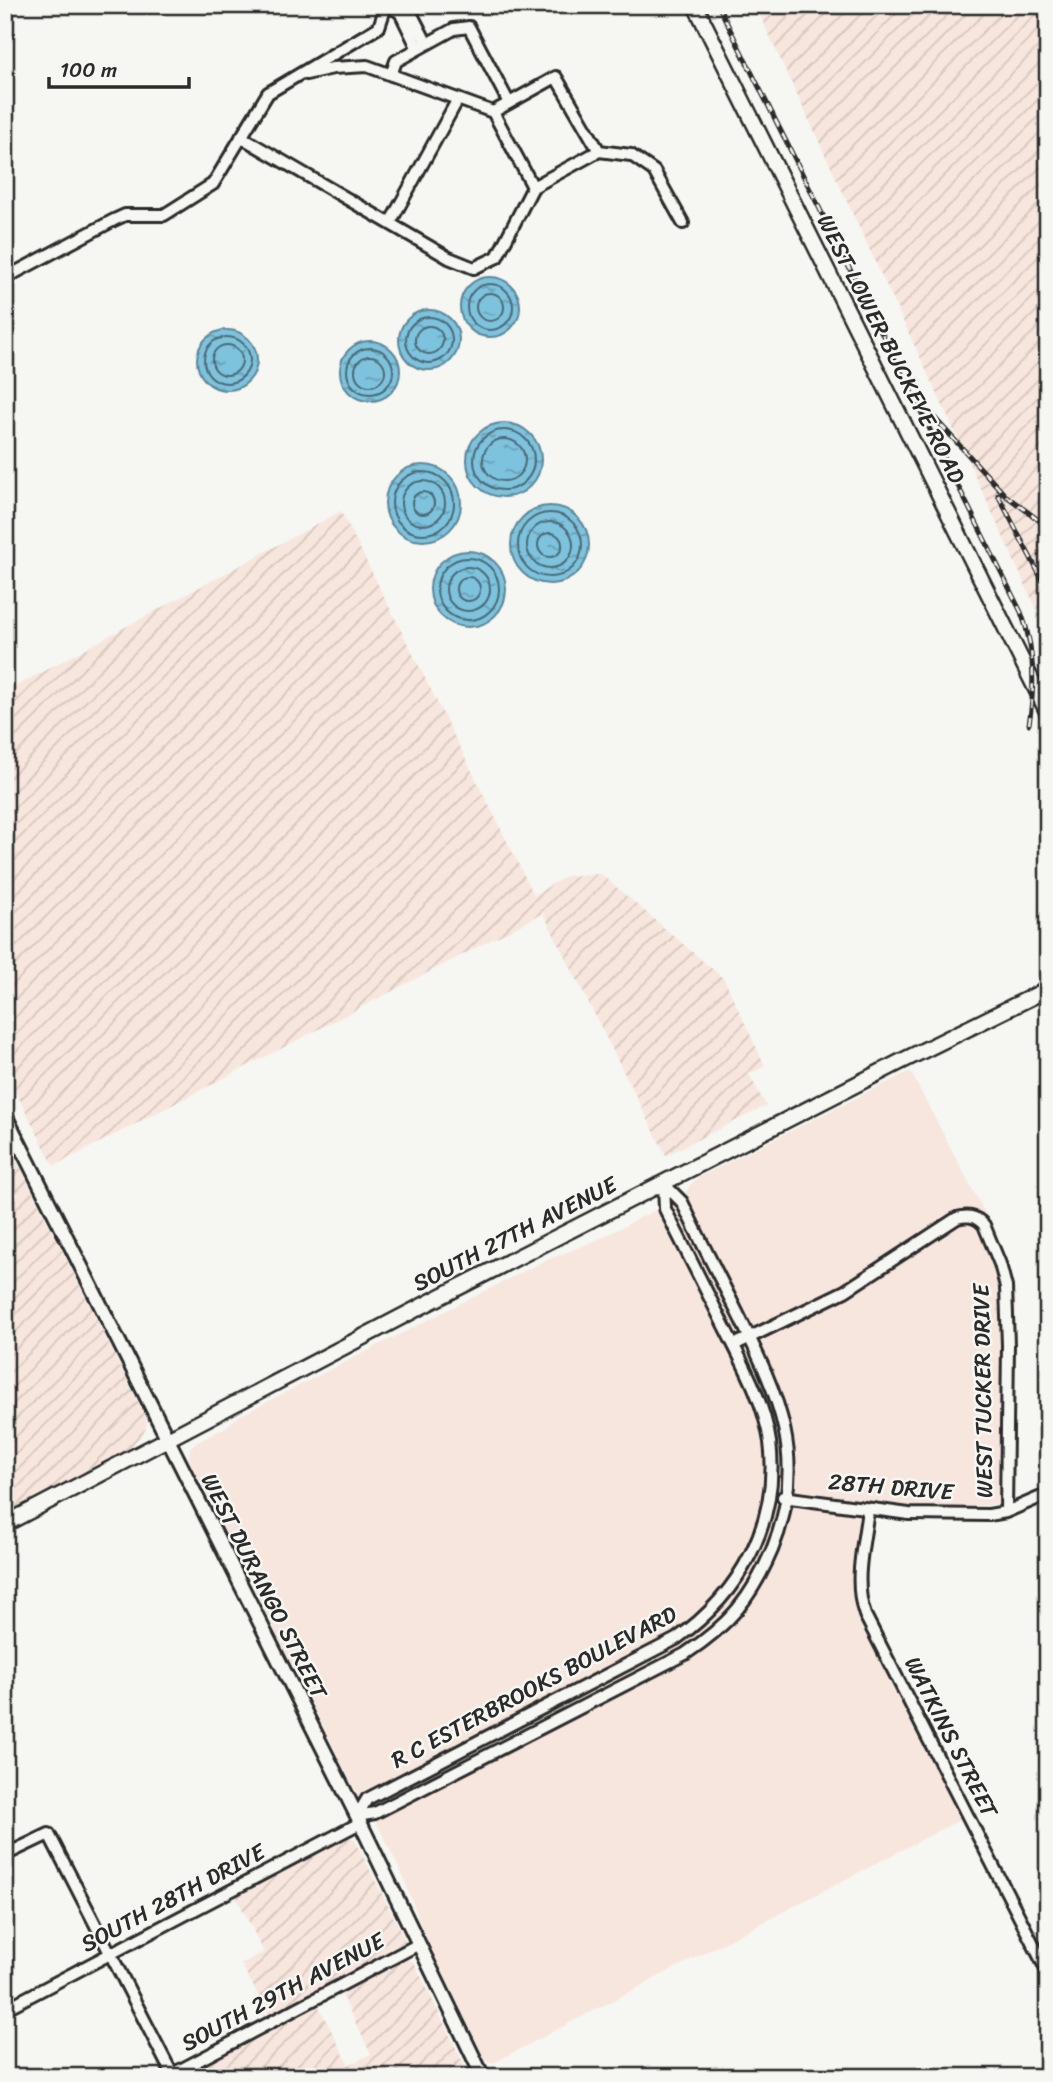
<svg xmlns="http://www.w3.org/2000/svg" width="1053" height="2082" font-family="Sriracha,sans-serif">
  <defs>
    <pattern id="industrial-furrows" width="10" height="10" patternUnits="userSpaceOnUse" patternTransform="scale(1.75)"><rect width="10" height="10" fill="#f7e6dd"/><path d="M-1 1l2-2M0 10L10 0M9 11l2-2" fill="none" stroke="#d4c5be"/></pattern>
    <pattern id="water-ripples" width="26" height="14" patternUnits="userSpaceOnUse" patternTransform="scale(1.75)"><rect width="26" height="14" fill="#7dc3de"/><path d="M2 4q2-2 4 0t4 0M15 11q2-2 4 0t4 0" fill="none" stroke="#679fb4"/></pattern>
  </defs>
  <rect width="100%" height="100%" fill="#f6f6f2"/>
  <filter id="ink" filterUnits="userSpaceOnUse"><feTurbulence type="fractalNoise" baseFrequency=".0143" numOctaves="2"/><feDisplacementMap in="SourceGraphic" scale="14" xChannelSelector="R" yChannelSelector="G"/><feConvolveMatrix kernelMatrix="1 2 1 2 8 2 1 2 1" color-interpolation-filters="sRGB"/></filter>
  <g filter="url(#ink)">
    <path fill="#f7e6dd" d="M910 1071 996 1234 1011 1276 1016 1303 1012 1503 957 1507 910 1506 863 1500 853 1585 859 1618 961 1819 495 2062H489L485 2060 422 1928 403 1876 381 1831 352 1784 189 1459 190 1448 194 1444 226 1427 239 1416 542 1262 595 1241 685 1195 690 1185 699 1177Z"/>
    <path fill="url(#industrial-furrows)" d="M755 5H1048V634L941 402Z
      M341 511 534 895 566 876 601 874 724 979 765 1066 749 1074 766 1106 666 1155 543 913 54 1166 5 1071V692Z
      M5 1137 145 1416 147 1423 145 1430 131 1447 120 1456 5 1516Z
      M352 1838 355 1840 405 1940V1944L401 1949 270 2017 241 1964 264 1952 236 1896 346 1839Z
      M404 1958 414 1962 470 2077H173L317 2003 349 2065 371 2054 340 1991Z"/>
    <path fill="url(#water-ripples)" stroke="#5c8696" stroke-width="2" d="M460 307a30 30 0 1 1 60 0a30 30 0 1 1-60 0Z
      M399 340a30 30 0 1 1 60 0a30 30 0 1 1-60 0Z
      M197 360a30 30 0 1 1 60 0a30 30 0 1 1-60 0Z
      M340 371a30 30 0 1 1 60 0a30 30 0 1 1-60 0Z
      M467 460a37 37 0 1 1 74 0a37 37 0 1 1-74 0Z
      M385 503a38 38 0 1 1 76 0a38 38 0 1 1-76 0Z
      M511 545a39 39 0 1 1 78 0a39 39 0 1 1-78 0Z
      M430 589a38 38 0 1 1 76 0a38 38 0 1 1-76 0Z"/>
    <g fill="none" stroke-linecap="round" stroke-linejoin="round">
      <path stroke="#4c6873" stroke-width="2" d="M467 307a23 23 0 1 1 46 0a23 23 0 1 1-46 0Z
        M476 307a14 14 0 1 1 28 0a14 14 0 1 1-28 0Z
        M406 340a23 23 0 1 1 46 0a23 23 0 1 1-46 0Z
        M415 340a14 14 0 1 1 28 0a14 14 0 1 1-28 0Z
        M204 360a23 23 0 1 1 46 0a23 23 0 1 1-46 0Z
        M212 360a15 15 0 1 1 30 0a15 15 0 1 1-30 0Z
        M347 371a23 23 0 1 1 46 0a23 23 0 1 1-46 0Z
        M355 371a15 15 0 1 1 30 0a15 15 0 1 1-30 0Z
        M474 460a30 30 0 1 1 60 0a30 30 0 1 1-60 0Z
        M483 460a21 21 0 1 1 42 0a21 21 0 1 1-42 0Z
        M392 503a31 31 0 1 1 62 0a31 31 0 1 1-62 0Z
        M401 503a22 22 0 1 1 44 0a22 22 0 1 1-44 0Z
        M412 503a11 11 0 1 1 22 0a11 11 0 1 1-22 0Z
        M518 545a32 32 0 1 1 64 0a32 32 0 1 1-64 0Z
        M527 545a23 23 0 1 1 46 0a23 23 0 1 1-46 0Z
        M538 545a12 12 0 1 1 24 0a12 12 0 1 1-24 0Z
        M437 589a31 31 0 1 1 62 0a31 31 0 1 1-62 0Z
        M446 589a22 22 0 1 1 44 0a22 22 0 1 1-44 0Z
        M456 589a12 12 0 1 1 24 0a12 12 0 1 1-24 0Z"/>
      <defs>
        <path id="minor" d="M386 5 400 12 418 49
          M407 5 427 44
          M306 74 333 68 367 66 493 112 533 187
          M391 75 396 61 454 29 469 27 509 103
          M493 112 556 77 599 151
          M241 137 449 258 474 268 497 257 533 187 599 151 631 155 654 171 683 223
          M390 223 458 99
          M5 278 114 220 125 215H164L213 184 268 93 379 27 386 6
          M734 1345 845 1291 957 1218C968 1215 976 1216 984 1225L1000 1264 1006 1287 1008 1345 1006 1512
          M783 1497 909 1514 989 1515 1006 1512 1048 1494
          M868 1509C864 1544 853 1581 865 1615L1048 1973
          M357 1816 375 1813 685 1654C729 1625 751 1599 772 1550 809 1460 779 1397 739 1316 720 1278 700 1240 682 1202L664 1184
          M357 1816 367 1799 676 1639C740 1594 780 1522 770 1442 764 1401 743 1364 725 1328 705 1288 685 1249 665 1209L664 1184
          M5 1855 49 1834 172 2074
          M5 2009 360 1823
          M167 2077 419 1944"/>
        <path id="tertiary" d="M5 1115 357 1816 483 2077"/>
        <path id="secondary" d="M695 5 1048 713
          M5 1524 424 1305 898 1063 1048 989"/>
      </defs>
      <use href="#minor" stroke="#2b2b2b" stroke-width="16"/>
      <use href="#tertiary" stroke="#2b2b2b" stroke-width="18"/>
      <use href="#secondary" stroke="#2b2b2b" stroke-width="19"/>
      <use href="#minor" stroke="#f6f6f2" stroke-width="10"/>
      <use href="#tertiary" stroke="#f6f6f2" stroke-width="12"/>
      <use href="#secondary" stroke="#f6f6f2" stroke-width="14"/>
      <defs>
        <path id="rail" d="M718 5 1021 612C1035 648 1035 687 1029 724
          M930 413 1005 495 1048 527
          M998 495 1048 591"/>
      </defs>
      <use href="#rail" stroke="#2b2b2b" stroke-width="5"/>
      <use href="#rail" stroke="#f6f6f2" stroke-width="2.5" stroke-dasharray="8" stroke-linecap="butt"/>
    </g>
  </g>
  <g text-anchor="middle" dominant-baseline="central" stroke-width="5" stroke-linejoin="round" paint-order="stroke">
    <g font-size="23" fill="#2b2b2b" stroke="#f6f6f2">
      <text transform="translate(891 349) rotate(63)">WEST LOWER BUCKEYE ROAD</text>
      <text transform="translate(515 1234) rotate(-27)">SOUTH 27TH AVENUE</text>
      <text transform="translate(983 1391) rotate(-91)">WEST TUCKER DRIVE</text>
      <text transform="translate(891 1487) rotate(5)">28TH DRIVE</text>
      <text transform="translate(264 1586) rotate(63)">WEST DURANGO STREET</text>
      <text transform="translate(534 1687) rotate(-28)">R C ESTERBROOKS BOULEVARD</text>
      <text transform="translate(951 1737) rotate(63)">WATKINS STREET</text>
      <text transform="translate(173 1898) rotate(-28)">SOUTH 28TH DRIVE</text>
      <text transform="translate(283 1992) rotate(-28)">SOUTH 29TH AVENUE</text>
    </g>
  </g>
  <rect width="1053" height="2082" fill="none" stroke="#f6f6f2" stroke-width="28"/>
  <rect x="14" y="14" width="1025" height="2054" fill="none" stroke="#2b2b2b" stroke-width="2.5" filter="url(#ink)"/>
  <path d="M49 77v10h140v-10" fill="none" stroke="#2b2b2b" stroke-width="3.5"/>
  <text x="60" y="77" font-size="21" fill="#2b2b2b" stroke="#f6f6f2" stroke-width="5" paint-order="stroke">100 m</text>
</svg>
